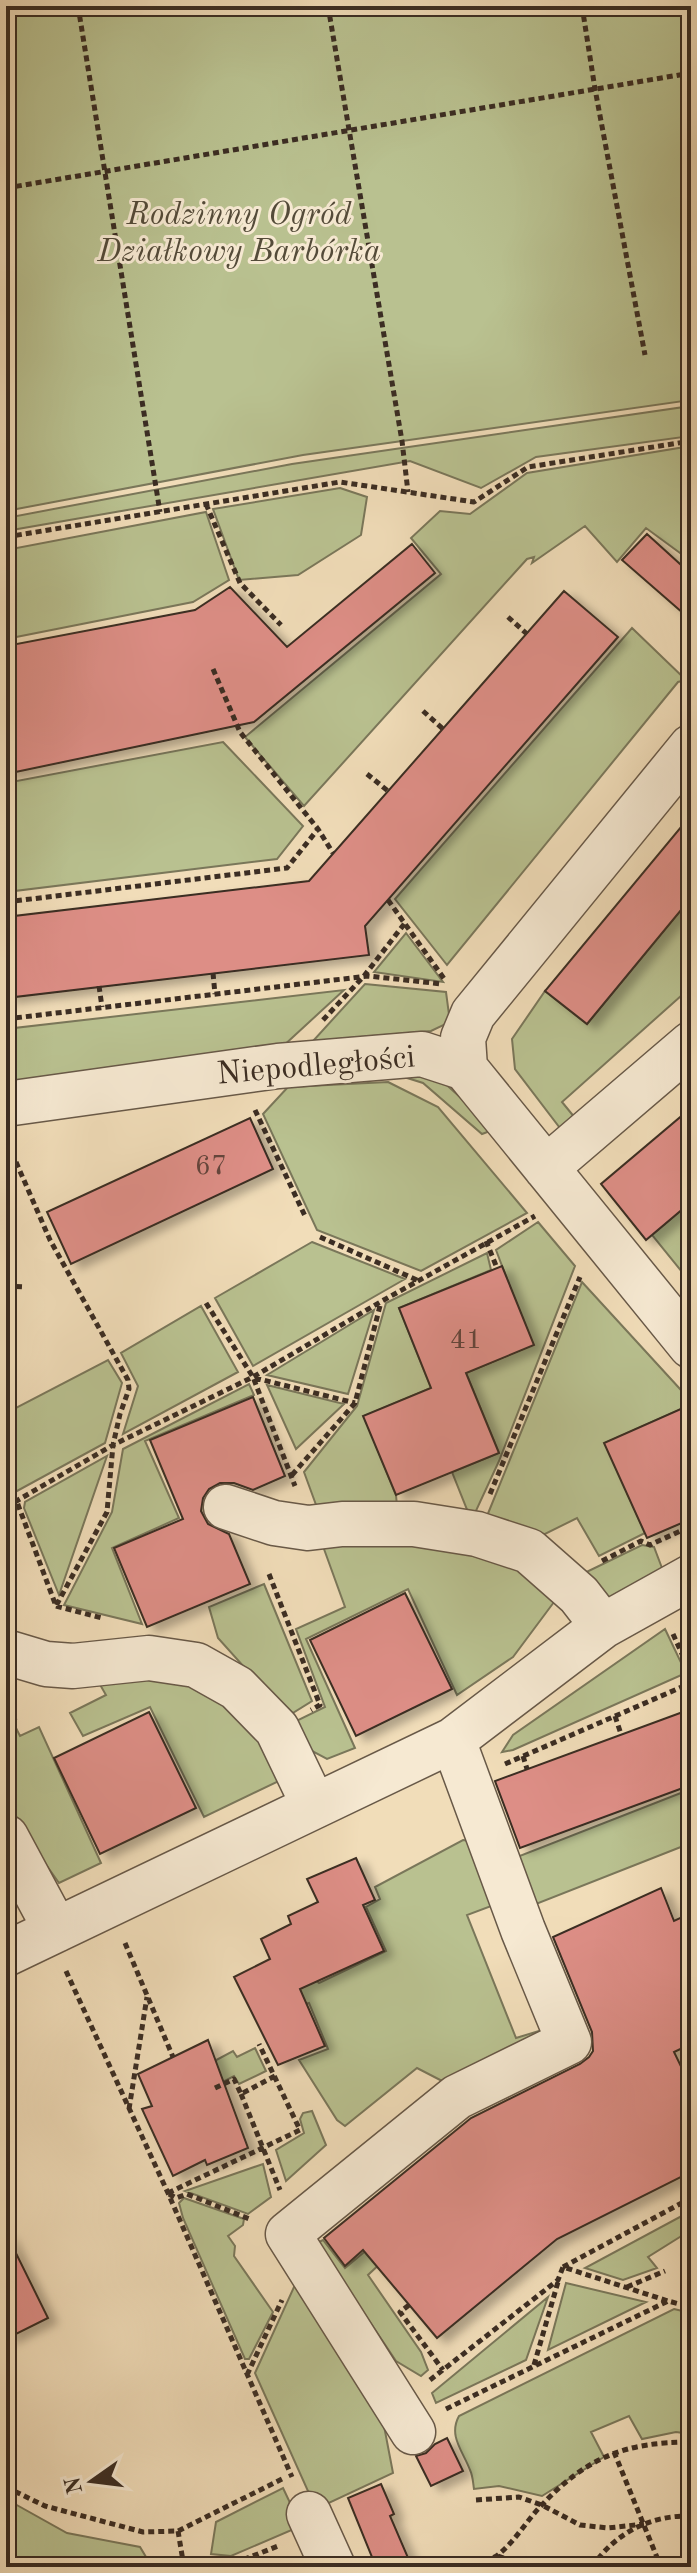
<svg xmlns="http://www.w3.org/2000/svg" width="697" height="2573" font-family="'Old Standard TT',serif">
  <defs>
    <filter id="shadow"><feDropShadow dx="9" dy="5" stdDeviation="4" flood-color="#0004"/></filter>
  </defs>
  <rect width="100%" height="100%" fill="#f1ddb9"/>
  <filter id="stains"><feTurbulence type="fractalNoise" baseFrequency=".0025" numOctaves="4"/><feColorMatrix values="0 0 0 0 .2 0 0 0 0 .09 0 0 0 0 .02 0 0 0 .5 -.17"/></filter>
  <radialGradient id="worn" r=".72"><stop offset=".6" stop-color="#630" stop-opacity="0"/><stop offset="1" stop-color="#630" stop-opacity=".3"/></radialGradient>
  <path fill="#b9c190" stroke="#7a775a" stroke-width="2" d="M6 6H691V400L303 455 6 511Z
    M691 406V436L536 457 481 488 410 461 6 531V518L292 464Z
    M691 446V561L646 528 617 562 585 526 532 563 534 557 527 559 304 806 245 737 441 574 411 538 440 511 470 514 527 473Z
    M340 488 367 497 361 535 298 575 239 580 213 509Z
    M206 512 229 580 193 602 6 639V550Z
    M632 628 686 680 678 682 447 965 395 899Z
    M223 742 303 826 277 859 6 892V783Z
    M691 898V987L562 1102 580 1124 563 1132 515 1069 512 1039 545 991 587 1024Z
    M406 933 443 982 374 972Z
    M365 984 446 992 450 1022 431 1031 313 1041Z
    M344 990 281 1048 6 1087V1029Z
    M429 1069 482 1117 490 1131 482 1134 423 1083 388 1072Z
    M388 1082 438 1107 527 1213 421 1271 317 1230 263 1114 288 1087Z
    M691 1202V1283L652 1235Z
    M538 1222 575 1266 499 1461 475 1513 468 1512 452 1472 499 1453 466 1373 532 1345 496 1250Z
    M312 1242 405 1279 253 1366 215 1298Z
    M487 1253 491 1270 399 1308 431 1388 364 1416 396 1495 397 1506 319 1513 304 1472 357 1406 386 1303Z
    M582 1282 691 1401V1426L683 1408 605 1443 645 1533 599 1556 577 1518 541 1536 487 1516Z
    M201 1306 238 1372 123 1434 138 1386 121 1353Z
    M374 1310 348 1394 267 1375Z
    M108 1360 122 1383 105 1443 6 1497V1413Z
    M249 1384 254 1395 145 1441 179 1518 112 1548 142 1624 64 1605 112 1512 123 1449Z
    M267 1385 344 1404 296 1449Z
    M107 1456 59 1595 24 1508 25 1502Z
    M377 1534 519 1564 557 1598 513 1657 457 1695 408 1589 306 1639 355 1748 327 1759 312 1751 290 1724 325 1707 296 1629 345 1607 320 1538Z
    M642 1545 654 1547 662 1568 614 1600 602 1603 572 1579Z
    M264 1584 312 1701 288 1716 218 1638 209 1607Z
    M665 1629 686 1673 513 1750 502 1752 513 1735Z
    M149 1665 236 1695 285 1778 204 1817 150 1707 83 1736 70 1713 106 1695 91 1669Z
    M15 1726 20 1736 39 1727 101 1863 59 1883 6 1808V1750Z
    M691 1789V1843L536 1904 517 1857Z
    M463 1840 476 1842 502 1902 467 1915 516 2038 539 2031 541 2036 448 2084 417 2068 345 2126 337 2120 299 2060 328 2049 309 2003 295 2007 287 1987 312 1977 319 1983 386 1951 366 1907 380 1899 375 1887Z
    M255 2048 266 2071 239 2084 234 2076 217 2085 207 2065 233 2051 237 2057Z
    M312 2111 326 2145 286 2181 276 2150 304 2133 300 2119 303 2113Z
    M471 2163 474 2176 368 2275 421 2352 428 2370 421 2376 396 2361 317 2243 323 2240 345 2268Z
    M263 2164 271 2197 248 2214 185 2191Z
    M184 2198 244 2219 243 2225 228 2236 235 2246 234 2256 273 2312 249 2359H245L183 2218 179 2203Z
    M691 2211V2230L648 2257 657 2268 623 2280 585 2268Z
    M299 2276 376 2384 393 2473 316 2509 255 2373Z
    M566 2283 646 2302 548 2350Z
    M548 2297 526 2360 436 2403 432 2393Z
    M674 2309 691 2313V2434L676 2432 642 2439 629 2416 591 2432 604 2457 542 2496 499 2486 474 2489C473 2483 473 2476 470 2470 463 2451 448 2436 459 2416Z
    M283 2488 301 2526 231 2556 211 2554 216 2522Z
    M6 2499 67 2533 140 2547 152 2567H6Z"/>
  <path fill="#dd8e86" stroke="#3b2d23" stroke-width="2" filter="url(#shadow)" d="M647 534 691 574V620L622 560Z
    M412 544 435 573 254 722 6 774V646L195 610 230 587 287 647Z
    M564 591 618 637 365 926 369 955 6 998V917L309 881Z
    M691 815V898L587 1024 545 991Z
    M691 1108V1202L646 1240 601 1184Z
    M250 1118 273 1169 71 1264 47 1212Z
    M502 1266 534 1345 466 1373 499 1453 396 1495 363 1416 431 1388 399 1308Z
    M253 1397 285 1476 253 1490 234 1483H220L209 1489 203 1498 201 1511 208 1524 229 1534 250 1584 147 1627 114 1548 183 1519 150 1440Z
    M683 1408 691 1426V1519L647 1538 604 1443Z
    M405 1593 452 1689 356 1736 310 1640Z
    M691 1709V1785L520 1848 495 1781Z
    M149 1712 196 1808 100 1854 54 1758Z
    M356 1858 375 1900 363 1905 384 1951 300 1989 325 2046 278 2065 234 1977 270 1959 261 1939 291 1924 288 1916 318 1902 307 1879Z
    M661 1888 674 1921 691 1913V2044L674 2052 691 2087V2172L557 2239 437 2338 363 2250 345 2266 324 2238 471 2118 580 2064 589 2057 593 2051 592 2032 553 1937Z
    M208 2040 248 2148 207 2165 205 2160 173 2176 142 2109 152 2106 138 2074Z
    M6 2233 48 2318 6 2339Z
    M447 2438 463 2471 431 2486 416 2456 426 2453 435 2444Z
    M381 2484 394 2514 390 2516 412 2567H376L348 2498Z"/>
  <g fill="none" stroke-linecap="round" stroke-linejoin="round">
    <defs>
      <path id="minor" d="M465 1068 463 1038 473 1014 691 747
        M465 1068 691 1346
        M6 1104 278 1066 422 1054 465 1068
        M546 1168 691 1044
        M226 1507 274 1523 308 1528 342 1524H414L477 1534 529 1551 579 1595 603 1626
        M6 1652 46 1664 73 1666 149 1658 196 1665 237 1688 277 1729 314 1806
        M6 1837 56 1930
        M6 1954 453 1740 603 1626 691 1577
        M413 2432 288 2234 457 2097 569 2042 523 1930 453 1740
        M309 2514 333 2567"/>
    </defs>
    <use href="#minor" stroke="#685948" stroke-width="47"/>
    <path stroke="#3b2d23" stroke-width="5" stroke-dasharray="6 4" stroke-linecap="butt" d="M78 6 160 512
      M328 6 402 441 408 492
      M582 6 595 89 645 355
      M6 188 691 73
      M206 504 240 583 281 625
      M6 537 340 482 474 502 528 467 691 441
      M508 617 527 634
      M213 669 240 732 318 829 333 853
      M423 711 443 729
      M367 774 388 791
      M388 900 445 980
      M6 902 287 868 318 829
      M213 973 215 994
      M99 986 102 1007
      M8 998 10 1018
      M6 1019 368 976 442 984
      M323 1020 364 976 405 923
      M255 1110 305 1216
      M16 1162 50 1240 128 1380 129 1389 120 1414 113 1445 107 1512 56 1606 17 1502
      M320 1237 417 1280
      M486 1241 497 1268
      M6 1286 25 1287
      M6 1291 10 1292
      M206 1303 253 1377 295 1486
      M255 1378 355 1403
      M292 1475 355 1403 381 1302
      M490 1494 580 1277
      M6 1507 113 1445 253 1377 382 1301 535 1216
      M602 1561 641 1541 650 1545 691 1526
      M269 1574 320 1705 311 1710
      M56 1606 102 1618
      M673 1634 691 1674
      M615 1716 621 1734
      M6 1740 15 1718
      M523 1756 527 1769
      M505 1764 691 1683
      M125 1943 173 2057
      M66 1971 168 2193 292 2477
      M215 2088 234 2079 241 2094 275 2076
      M241 2094 280 2190
      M129 2109 147 1997
      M168 2193 300 2130 259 2044
      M169 2194 176 2198 187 2194 252 2220
      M563 2267 691 2198
      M627 2287 665 2271
      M409 2305 400 2312 443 2370
      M534 2365 558 2282
      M247 2375 282 2300
      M430 2380 558 2280 563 2267 668 2301
      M446 2409 668 2301 691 2307
      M614 2452 661 2567
      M6 2487 45 2506 143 2532 178 2531 284 2478
      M476 2500 519 2497 542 2505 580 2525 608 2528 644 2524
      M178 2531 184 2567
      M498 2556 526 2567
      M225 2567 278 2546
      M465 2567C475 2563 491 2561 499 2554 514 2542 526 2522 539 2508 585 2458 624 2442 691 2442
      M592 2567C615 2533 650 2515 691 2516
      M676 2567 691 2566"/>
    <use href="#minor" stroke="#f6e9d2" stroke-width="44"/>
  </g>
  <g text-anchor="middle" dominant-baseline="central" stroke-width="6" stroke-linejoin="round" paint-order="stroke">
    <g font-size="28" fill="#64453c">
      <text x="211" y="1167">67</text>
      <text x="466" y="1341">41</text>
    </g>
    <g font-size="32" font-style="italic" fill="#544b39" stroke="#f6e9d2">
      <text x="239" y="216">Rodzinny Ogród<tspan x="239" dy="37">Działkowy Barbórka</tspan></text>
    </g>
    <g font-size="32" fill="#3b2d23" stroke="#f6e9d2">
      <text transform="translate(316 1067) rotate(-5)">Niepodległości</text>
    </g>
  </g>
  <rect width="697" height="2573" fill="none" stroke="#f1ddb9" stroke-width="32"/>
  <rect x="8" y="8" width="681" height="2557" fill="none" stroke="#3b2d23" stroke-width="4"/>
  <rect x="16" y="16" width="665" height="2541" fill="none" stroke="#3b2d23" stroke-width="2"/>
  <g transform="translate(92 2481) rotate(256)" stroke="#f6e9d2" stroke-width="6" paint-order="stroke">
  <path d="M0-6L14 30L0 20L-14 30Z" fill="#3b2d23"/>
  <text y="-12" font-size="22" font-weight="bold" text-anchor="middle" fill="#3b2d23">N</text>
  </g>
  <rect width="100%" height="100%" filter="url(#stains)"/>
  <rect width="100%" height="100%" fill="url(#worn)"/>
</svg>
